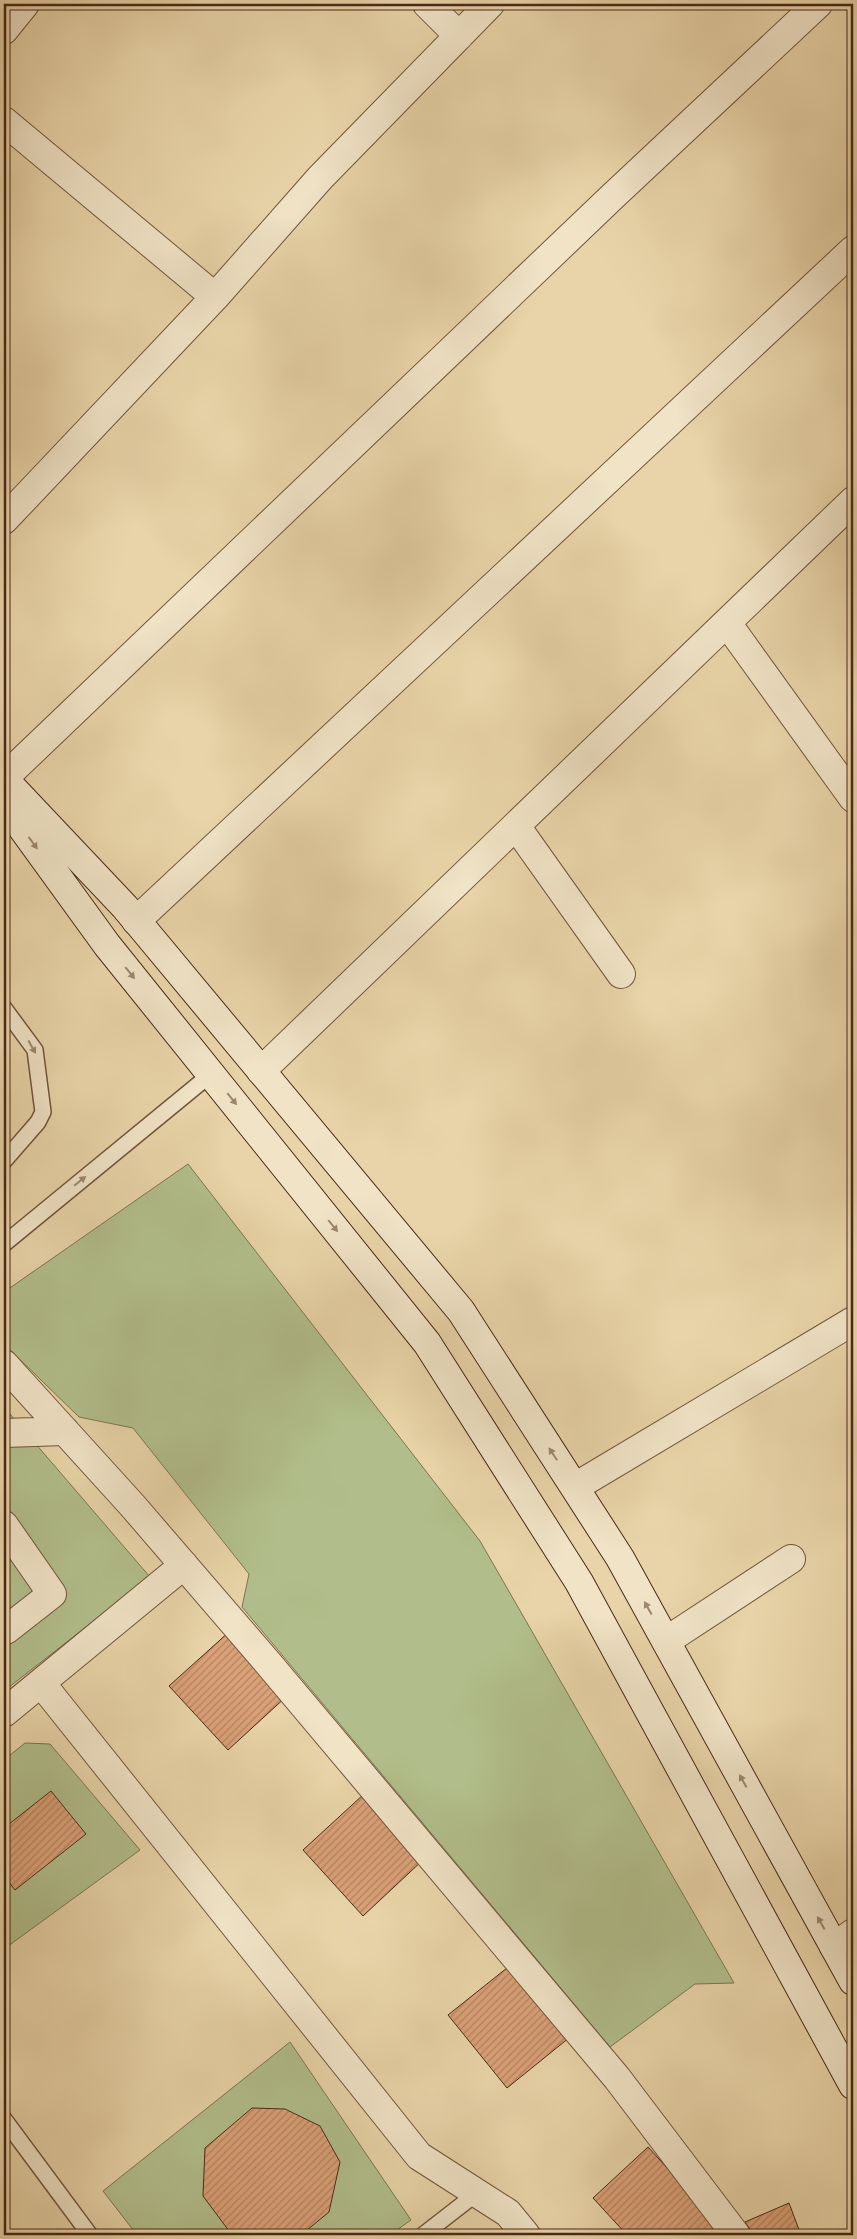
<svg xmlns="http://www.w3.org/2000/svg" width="857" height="2239" font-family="Alegreya,serif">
  <defs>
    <pattern id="building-hatch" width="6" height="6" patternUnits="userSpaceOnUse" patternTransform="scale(1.25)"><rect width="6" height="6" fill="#dba178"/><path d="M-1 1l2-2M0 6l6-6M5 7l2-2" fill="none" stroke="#b48361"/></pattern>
  </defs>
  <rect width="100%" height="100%" fill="#e8d4a8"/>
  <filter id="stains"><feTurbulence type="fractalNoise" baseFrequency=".004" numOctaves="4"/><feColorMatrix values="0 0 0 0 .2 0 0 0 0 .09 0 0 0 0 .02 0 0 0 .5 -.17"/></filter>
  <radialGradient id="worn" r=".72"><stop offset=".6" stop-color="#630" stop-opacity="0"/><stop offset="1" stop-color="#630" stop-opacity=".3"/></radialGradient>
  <path fill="#b1be8b" stroke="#7e7452" d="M188 1164 480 1541 734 1983 695 1984 610 2047 242 1607 249 1574 133 1428 79 1417 4 1344V1292Z
    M4 1407 150 1577 4 1691Z
    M25 1743 50 1744 140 1850 4 1949V1760Z
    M290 2042 411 2220 390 2235H137L103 2191Z"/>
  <path fill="url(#building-hatch)" stroke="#4a2918" d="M230 1631 288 1695 228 1750 169 1686Z
    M51 1791 86 1834 15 1890 8 1881 4 1884V1828Z
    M364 1794 424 1859 363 1916 303 1850Z
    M522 1956 580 2029 507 2088 448 2015Z
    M252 2108 285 2109 320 2126 340 2162 329 2212 301 2235H232L203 2196 205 2148Z
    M648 2147 719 2225 708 2235H627L593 2198Z
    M789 2203 801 2235H754L745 2222Z"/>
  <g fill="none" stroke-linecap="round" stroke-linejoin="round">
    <defs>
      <path id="lane" d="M4 1008 35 1050 43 1112 38 1122 4 1161
        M4 1244 211 1074
        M4 2119 90 2235
        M423 2235 477 2193"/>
      <path id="street" d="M427 4 459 36
        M4 30 25 4
        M4 121 215 297
        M4 520 215 297 320 178 490 4
        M727 623 853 798
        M4 778 613 196 818 4
        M516 826 621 974
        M136 921 853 250
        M261 1071 853 501
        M4 1364 132 1505 268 1663 617 2078 736 2235
        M4 1433 65 1431
        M575 1487 853 1321
        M4 1525 52 1594 6 1630
        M666 1641 791 1559
        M41 1683 419 2156 508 2213 526 2235
        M4 1713 184 1565
        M834 1947 853 1933"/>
      <path id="secondary" d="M4 779 125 907 461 1311 620 1558 853 1981
        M4 803 107 945 427 1343 579 1582 853 2085"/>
    </defs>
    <use href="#lane" stroke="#72543c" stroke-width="18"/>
    <use href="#street" stroke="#72543c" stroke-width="30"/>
    <use href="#secondary" stroke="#4a2918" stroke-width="30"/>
    <use href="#lane" stroke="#f0e3c6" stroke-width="15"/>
    <use href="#street" stroke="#f0e3c6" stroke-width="28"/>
    <use href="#secondary" stroke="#f0e3c6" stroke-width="28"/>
  </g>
  <defs><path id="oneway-solid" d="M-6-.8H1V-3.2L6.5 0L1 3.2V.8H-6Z" transform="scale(1.25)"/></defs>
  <g fill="#9d866f">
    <use href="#oneway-solid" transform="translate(33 843) rotate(54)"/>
    <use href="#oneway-solid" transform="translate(130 973) rotate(51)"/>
    <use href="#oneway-solid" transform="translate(32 1047) rotate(61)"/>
    <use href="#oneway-solid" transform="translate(232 1099) rotate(51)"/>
    <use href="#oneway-solid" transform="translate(80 1181) rotate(-39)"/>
    <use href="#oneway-solid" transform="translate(333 1226) rotate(51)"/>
    <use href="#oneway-solid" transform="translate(553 1454) rotate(-123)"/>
    <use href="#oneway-solid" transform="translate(648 1608) rotate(-119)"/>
    <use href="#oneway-solid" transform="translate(743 1781) rotate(-119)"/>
    <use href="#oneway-solid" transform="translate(821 1923) rotate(-119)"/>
  </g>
  <rect width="857" height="2239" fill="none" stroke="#e8d4a8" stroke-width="20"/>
  <rect x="5" y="5" width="847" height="2229" fill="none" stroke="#4a2918" stroke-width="2.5"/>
  <rect x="10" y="10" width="837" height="2219" fill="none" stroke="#4a2918"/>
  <rect width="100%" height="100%" filter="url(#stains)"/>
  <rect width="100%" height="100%" fill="url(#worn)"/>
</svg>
